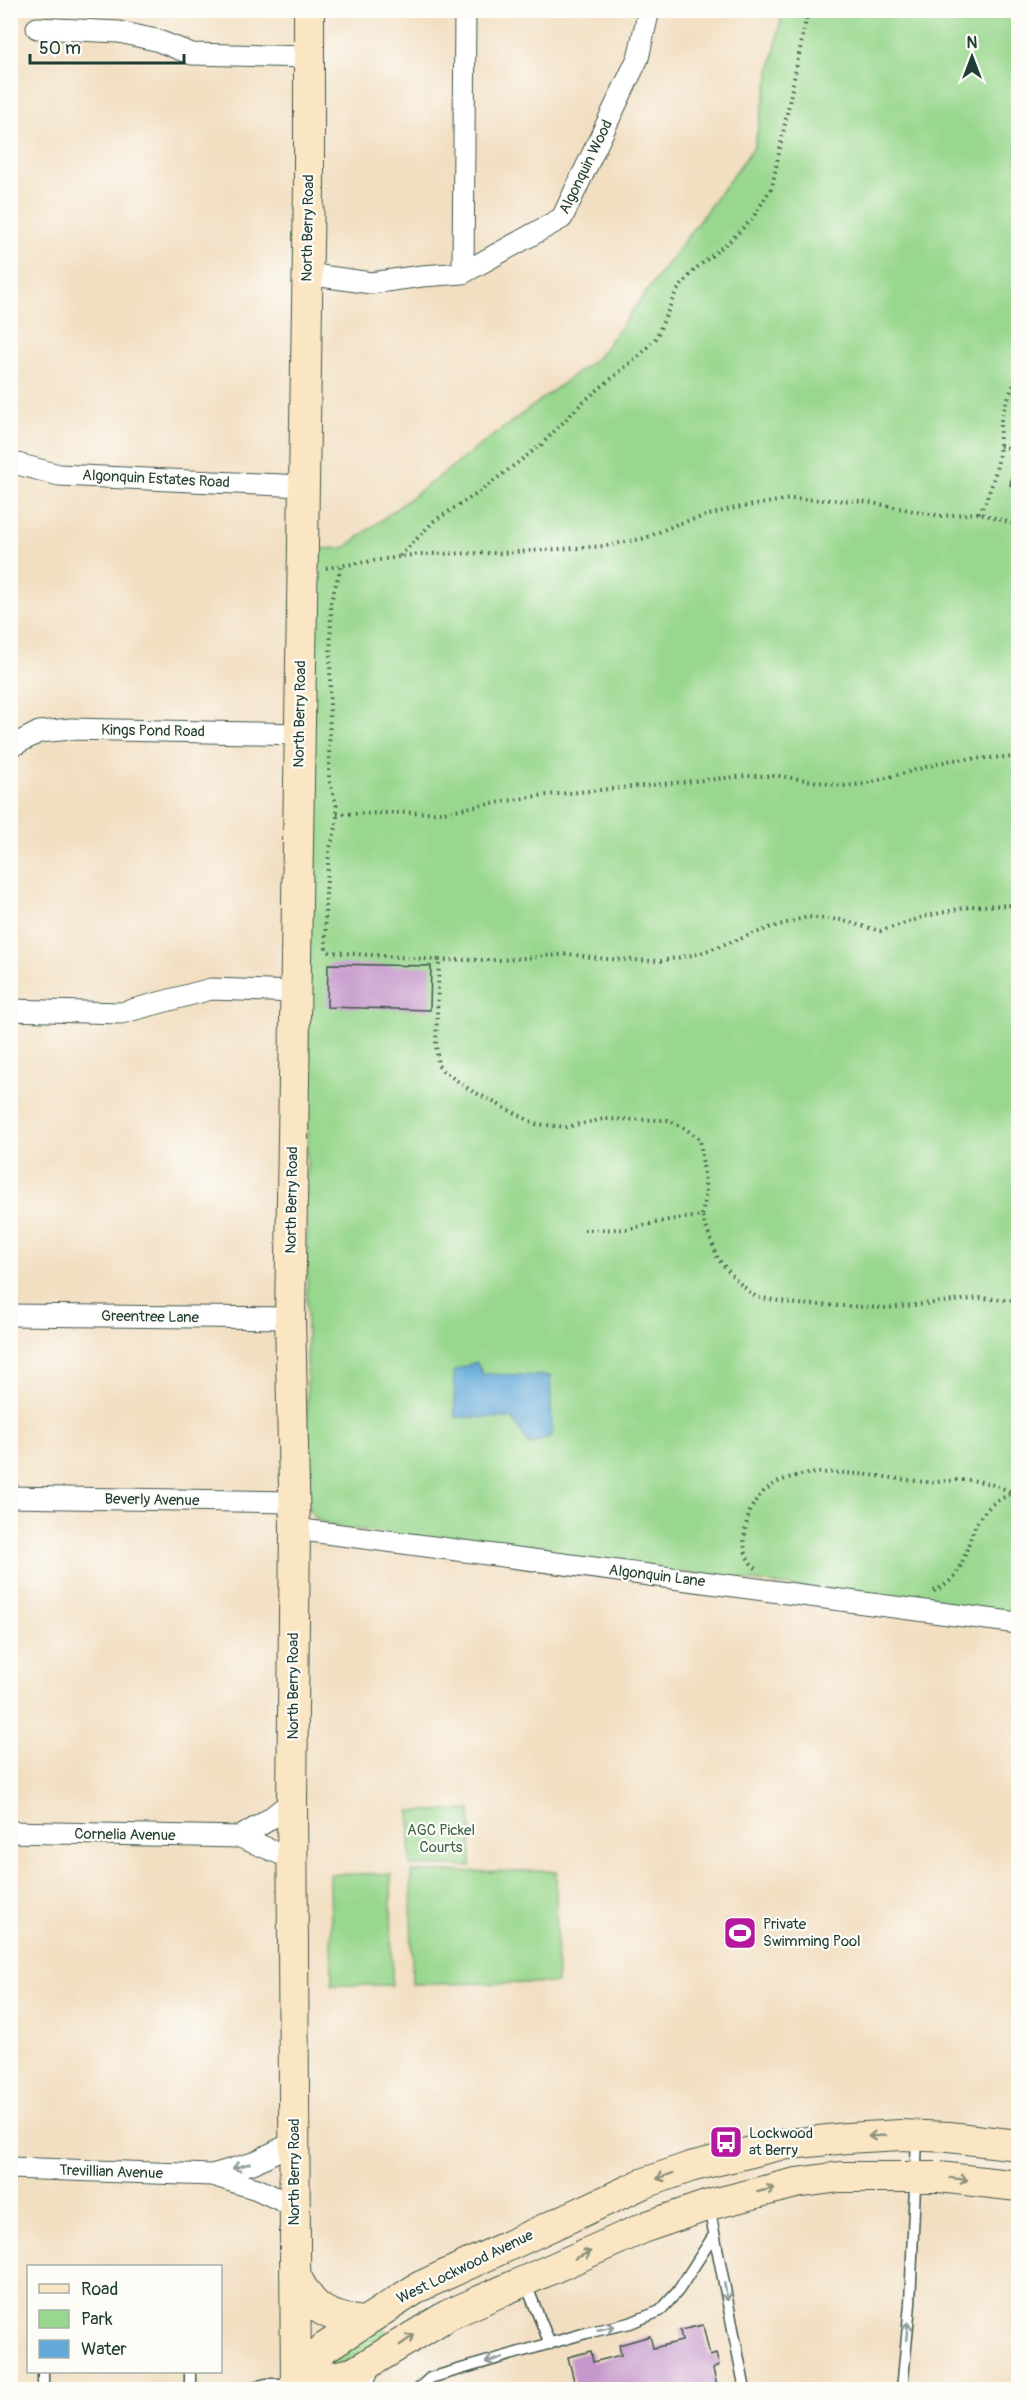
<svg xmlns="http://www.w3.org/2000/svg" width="1029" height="2400" font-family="Pangolin,sans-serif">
  <rect width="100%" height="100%" fill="#fdfcf7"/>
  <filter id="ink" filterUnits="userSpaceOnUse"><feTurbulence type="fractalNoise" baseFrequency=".0167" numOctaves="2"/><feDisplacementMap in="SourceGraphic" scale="12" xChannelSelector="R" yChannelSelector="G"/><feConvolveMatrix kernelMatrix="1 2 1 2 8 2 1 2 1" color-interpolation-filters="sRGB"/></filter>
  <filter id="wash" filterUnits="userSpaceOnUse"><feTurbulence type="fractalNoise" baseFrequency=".008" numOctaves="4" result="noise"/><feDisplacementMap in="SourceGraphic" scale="24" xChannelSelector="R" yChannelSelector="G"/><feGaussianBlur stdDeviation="1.35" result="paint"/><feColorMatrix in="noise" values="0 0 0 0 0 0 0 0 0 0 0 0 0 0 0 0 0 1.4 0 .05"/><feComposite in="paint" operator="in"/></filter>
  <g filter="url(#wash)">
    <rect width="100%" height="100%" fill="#f2dfc2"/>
    <path fill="#98d78d" stroke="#5c8a60" stroke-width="1.5" d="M783 11H1018V1616L331 1526 314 1517 307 1505V1137L315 549 344 548 598 357 754 147Z
      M471 1810V1866H410V1811Z
      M556 1871 557 1983 412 1984 411 1872Z
      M330 1874H391L392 1985H332Z
      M379 2321 390 2335 369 2353 333 2366 329 2359Z"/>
    <path fill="#62a9d9" stroke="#407386" stroke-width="1.5" d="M476 1362 483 1374 550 1376 552 1435 530 1445 512 1418 455 1417 454 1371Z
      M726 1921 757 1926 755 1944 724 1939Z"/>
    <g id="blocks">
      <path fill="#c598cb" d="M1016 458 1018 459V487L1010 485Z
        M328 964 431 966 430 1010 327 1007Z
        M703 2325 710 2356 716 2354 719 2365 713 2369 718 2390H560L575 2385 568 2357 591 2351 593 2362 621 2355 619 2345 650 2336 653 2348 682 2341 680 2330Z"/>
    </g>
  </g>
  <g filter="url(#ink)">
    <use href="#blocks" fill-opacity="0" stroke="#3f5549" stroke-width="1.5"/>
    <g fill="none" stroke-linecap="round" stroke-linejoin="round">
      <defs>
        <path id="lane" d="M709 2207 745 2390
          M525 2282 550 2344
          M190 2372V2390
          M43 2390V2372
          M240 2390 266 2384H296
          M365 2390 375 2368
          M417 2390 430 2378 586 2333 630 2323 660 2311 678 2291 714 2235
          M902 2390 910 2304 917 2138"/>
        <path id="street" d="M465 10 463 273 562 218 638 58 649 10
          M37 28 119 32 156 40 192 54 308 57
          M307 274 371 283 422 276 463 273
          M10 462 59 475 304 486
          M10 747 39 732 71 729 300 734
          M10 1010 121 1013 211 989 296 992
          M10 1315 290 1318
          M10 1497 294 1502
          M295 1529 1018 1623
          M292 1801 267 1821 240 1837 293 1859
          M10 1832 240 1837
          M10 2168 212 2175
          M293 2206 257 2189 212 2175 253 2163 294 2142"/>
        <path id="secondary" d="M295 2274C311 2309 326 2317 363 2322
          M296 2384 324 2348 419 2287 642 2184 690 2167 780 2145 847 2138 901 2135 949 2137 1018 2145
          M296 2384 353 2373 448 2315 648 2226 709 2205 796 2183 840 2177H939L1018 2186
          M296 2390 292 1801 295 1529 290 1318 309 187V10"/>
      </defs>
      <use href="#lane" stroke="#3f5549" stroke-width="13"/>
      <use href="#street" stroke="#3f5549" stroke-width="23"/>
      <use href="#secondary" stroke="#3f5549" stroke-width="32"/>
      <path stroke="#3f5549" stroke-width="4" stroke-dasharray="1.5 4.5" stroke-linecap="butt" d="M1000 446 1018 450
        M979 513C991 493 998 468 1000 445 1000 437 999 429 1001 421 1004 404 1013 389 1018 372
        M400 556 434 521 475 495 541 445 583 402 641 354 656 338 676 292 694 270 733 238 752 219 772 187 808 10
        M341 567 331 601 329 779 337 807V824L329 851 325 908 326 949 330 952 439 960 436 1044 438 1065 443 1071 472 1091 536 1124 566 1127 604 1119 668 1120 684 1128 700 1139 706 1192 702 1216
        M326 568 419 554 500 553 605 546 646 538 677 524 730 509 790 499 862 501 940 516 979 513 1018 525
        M337 814 443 812 537 796 746 776H780L843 786 865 784 951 760 1005 757 1018 758
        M439 960H503L568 954 606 959 660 961 698 954 769 928 807 917 840 920 880 931 927 916 972 906 1018 905
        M584 1230 628 1229 668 1220 702 1216 718 1259 737 1281 756 1297 797 1304 887 1308 981 1298 1018 1301
        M756 1568C743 1559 743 1541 746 1526 759 1448 871 1477 925 1482 937 1483 949 1480 961 1480 980 1479 997 1486 1014 1493
        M934 1591C942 1587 951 1582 956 1574 972 1548 968 1521 997 1501 1004 1497 1011 1493 1018 1492"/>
      <use href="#lane" stroke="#fff" stroke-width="10"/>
      <use href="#street" stroke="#fff" stroke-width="21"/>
      <use href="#secondary" stroke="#fbe6c4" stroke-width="30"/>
    </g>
    <defs><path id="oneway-shaft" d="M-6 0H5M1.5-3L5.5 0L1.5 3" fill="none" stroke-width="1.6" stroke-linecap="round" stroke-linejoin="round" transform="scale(1.5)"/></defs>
    <g stroke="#8d927c">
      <use href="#oneway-shaft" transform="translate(877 2136) rotate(177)"/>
      <use href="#oneway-shaft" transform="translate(665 2176) rotate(160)"/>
      <use href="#oneway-shaft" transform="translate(959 2179) rotate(7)"/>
      <use href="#oneway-shaft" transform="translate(766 2190) rotate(-13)"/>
      <use href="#oneway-shaft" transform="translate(583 2255) rotate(-24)"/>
      <use href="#oneway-shaft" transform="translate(407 2340) rotate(-35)"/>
    </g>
    <g stroke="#8f9e9a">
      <use href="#oneway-shaft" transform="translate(241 2166) rotate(164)"/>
      <use href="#oneway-shaft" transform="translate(726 2292) rotate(79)"/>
      <use href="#oneway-shaft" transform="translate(606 2328) rotate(-13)"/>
      <use href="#oneway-shaft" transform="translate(907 2331) rotate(-85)"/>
      <use href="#oneway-shaft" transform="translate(494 2360) rotate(164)"/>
    </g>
  </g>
  <defs>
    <symbol id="stadium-square" viewBox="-11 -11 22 22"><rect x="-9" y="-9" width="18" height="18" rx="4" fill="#b5179e" stroke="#fdfcf7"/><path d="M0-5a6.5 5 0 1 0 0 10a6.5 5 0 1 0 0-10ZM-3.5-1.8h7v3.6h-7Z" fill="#fff"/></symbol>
    <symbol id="bus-square" viewBox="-11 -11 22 22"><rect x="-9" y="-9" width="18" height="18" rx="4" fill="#b5179e" stroke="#fdfcf7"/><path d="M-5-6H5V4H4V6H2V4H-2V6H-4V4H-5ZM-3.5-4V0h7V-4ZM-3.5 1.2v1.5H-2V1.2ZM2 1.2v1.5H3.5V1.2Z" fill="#fff"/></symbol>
  </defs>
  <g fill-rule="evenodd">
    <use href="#stadium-square" x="721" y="1914" width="38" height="38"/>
    <use href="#bus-square" x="707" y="2123" width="38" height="38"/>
  </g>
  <g text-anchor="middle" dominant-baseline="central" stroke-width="4.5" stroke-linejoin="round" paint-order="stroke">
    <g font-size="15" fill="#1f3d34" stroke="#fdfcf7">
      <text transform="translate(586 167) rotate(-64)">Algonquin Wood</text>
      <text transform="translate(308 228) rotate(-89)">North Berry Road</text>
      <text transform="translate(156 479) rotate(3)">Algonquin Estates Road</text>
      <text transform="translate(300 714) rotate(-89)">North Berry Road</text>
      <text transform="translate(153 731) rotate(1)">Kings Pond Road</text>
      <text transform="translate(292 1200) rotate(-89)">North Berry Road</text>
      <text transform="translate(150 1317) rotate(1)">Greentree Lane</text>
      <text transform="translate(152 1500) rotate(1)">Beverly Avenue</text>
      <text transform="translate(657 1576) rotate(7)">Algonquin Lane</text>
      <text transform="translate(293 1686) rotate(-90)">North Berry Road</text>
      <text transform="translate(125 1835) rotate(1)">Cornelia Avenue</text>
      <text transform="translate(111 2172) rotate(2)">Trevillian Avenue</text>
      <text transform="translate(294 2172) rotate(-90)">North Berry Road</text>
      <text transform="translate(465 2267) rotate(-26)">West Lockwood Avenue</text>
    </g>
    <g font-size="15" fill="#3d644a" stroke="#fdfcf7">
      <text x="441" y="1830">AGC Pickel<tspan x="441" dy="17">Courts</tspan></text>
    </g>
    <g font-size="15" fill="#1f3d34" stroke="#fdfcf7" text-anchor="start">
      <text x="763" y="1924">Private<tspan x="763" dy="17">Swimming Pool</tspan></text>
      <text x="749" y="2133">Lockwood<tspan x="749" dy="17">at Berry</tspan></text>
    </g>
  </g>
  <rect width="1029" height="2400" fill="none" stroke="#fdfcf7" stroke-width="36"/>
  <rect x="27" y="2265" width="195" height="108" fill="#fdfcf7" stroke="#a4b0a9" stroke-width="1.5"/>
  <rect x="39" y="2284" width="30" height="9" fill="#fbe6c4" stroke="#a4b0a9" stroke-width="1.5"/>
  <text x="81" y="2295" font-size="18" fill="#1f3d34">Road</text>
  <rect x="39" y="2310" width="30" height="18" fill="#98d78d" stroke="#a4b0a9" stroke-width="1.5"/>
  <text x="81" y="2325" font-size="18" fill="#1f3d34">Park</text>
  <rect x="39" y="2340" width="30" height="18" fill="#62a9d9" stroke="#a4b0a9" stroke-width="1.5"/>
  <text x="81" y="2355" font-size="18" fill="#1f3d34">Water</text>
  <g transform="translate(972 57)" stroke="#fdfcf7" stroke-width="4.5" paint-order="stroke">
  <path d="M0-4.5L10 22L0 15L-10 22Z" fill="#1f3d34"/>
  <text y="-9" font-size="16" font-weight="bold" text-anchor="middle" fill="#1f3d34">N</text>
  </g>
  <path d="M30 54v9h154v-9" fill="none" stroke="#1f3d34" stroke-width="3"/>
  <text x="39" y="54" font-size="18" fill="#1f3d34" stroke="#fdfcf7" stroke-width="4.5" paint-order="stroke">50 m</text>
</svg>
